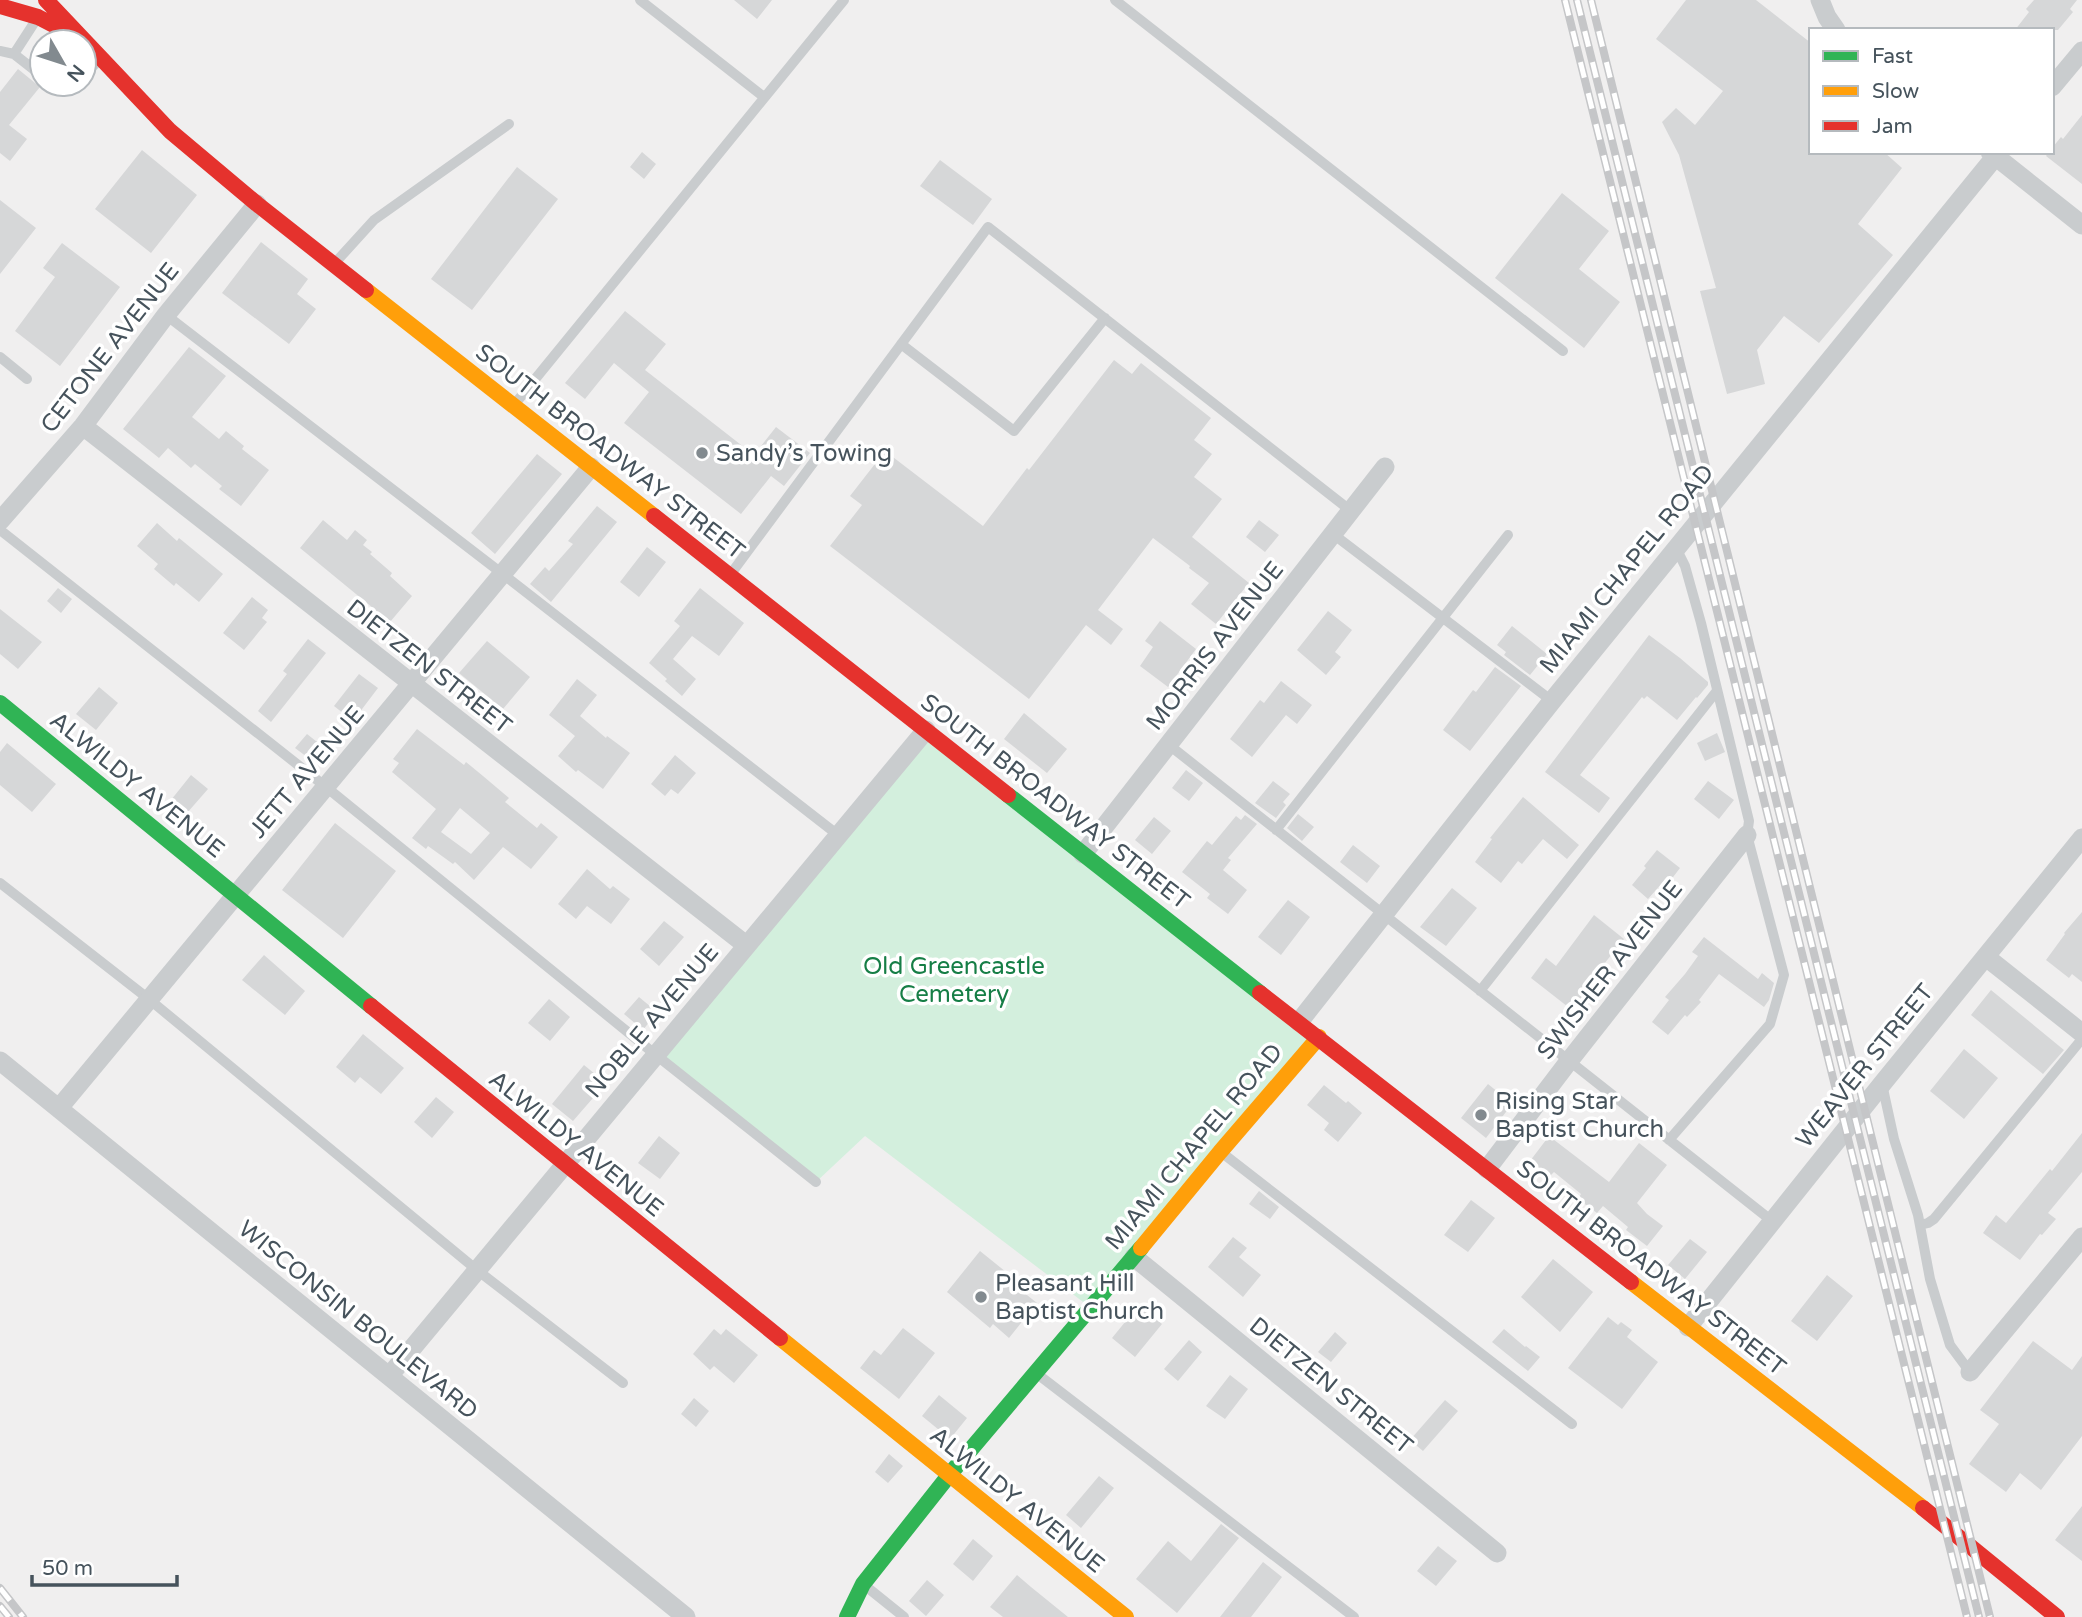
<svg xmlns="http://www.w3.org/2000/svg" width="2082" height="1617" font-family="'Varela Round',sans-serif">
  <rect width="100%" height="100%" fill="#f0efef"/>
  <path fill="#d3efdd" d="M926 730 1319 1037 1091 1308 865 1136 816 1182 656 1055Z"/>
  <path fill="#d6d7d8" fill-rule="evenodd" d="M734 0H772L757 19Z
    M1686 0H1756L1811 43V152H1884L1902 168 1858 224 1893 255 1819 343 1784 316 1757 350 1765 384 1727 394 1700 291 1716 288 1679 155 1662 122 1676 108 1695 125 1723 91 1656 39Z
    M2034 0H2077L2070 9 2073 12 2058 30H2015L2029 12 2026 9Z
    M18 69 40 87 9 125 27 139 10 161 0 153V92Z
    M2082 115V184L2046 156 2049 152H2052V148L2061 137 2063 139Z
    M142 150 197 195 151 253 95 209Z
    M642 152 656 164 644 179 630 167Z
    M940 160 992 199 973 225 920 186Z
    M517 167 558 199 472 310 431 279Z
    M1562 193 1609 231 1579 269 1620 302 1584 348 1495 278Z
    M0 200 36 228 0 274Z
    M261 242 308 279 297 294 316 309 289 344 222 293Z
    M62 243 120 287 60 366 15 331 55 277 43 268Z
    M625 311 666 344 645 370 754 455 776 427 810 453 784 486 771 476 741 514 624 423 649 392 614 363 585 399 565 383Z
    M189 347 226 376 192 417 219 439 226 431 244 446 242 449 269 470 241 506 219 489 222 486 195 464 191 468 168 448 159 458 123 429Z
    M1114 360 1132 374 1141 363 1211 418 1194 440 1212 454 1194 477 1222 499 1192 537 1249 583 1216 624 1191 604 1209 583 1189 568 1190 566 1153 538 1098 610 1123 629 1111 645 1086 625 1029 699 830 546 862 505 850 496 885 451 983 526 1027 468 1029 470Z
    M537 454 562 474 495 554 471 533Z
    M597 506 617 522 551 602 530 584 545 567 549 571 573 544 568 541Z
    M323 520 347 540 355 530 367 540 363 545 372 552 370 554 392 573 390 576 412 596 390 622 300 548Z
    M1259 520 1279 535 1265 552 1246 537Z
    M157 523 177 541 179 538 223 574 199 602 176 583 174 586 154 569 158 564 137 546Z
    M647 547 666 562 639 597 620 582Z
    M58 588 72 599 61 613 47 601Z
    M700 588 744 623 719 656 692 636 673 659 696 679 682 696 665 681 667 679 649 663 680 626 674 621Z
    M252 597 268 610 262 618 267 622 244 650 223 633Z
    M0 609 42 642 18 669 0 654Z
    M1328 611 1352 630 1335 652 1341 657 1326 675 1297 650Z
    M1160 621 1196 649 1168 687 1140 666 1153 647 1145 641Z
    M1512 626 1547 654 1530 675 1504 655 1506 652 1497 645Z
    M1649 635 1680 658 1708 682V685L1697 698 1696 697 1677 720 1647 696 1644 699 1642 697 1580 775 1610 798 1599 813 1545 772Z
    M308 639 326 653 271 722 258 711 287 674 283 671Z
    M487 641 530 677 503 709 459 673Z
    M1495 667 1521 686 1470 751 1443 730 1473 690 1476 692Z
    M359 674 378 688 353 721 334 706Z
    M577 679 597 695 580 716 606 738 607 736 630 753 603 789 578 770 576 772 558 756 575 736 549 715Z
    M1281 681 1312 705 1297 724 1286 715 1252 757 1230 739 1260 700 1264 703Z
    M99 687 118 703 96 730 76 714Z
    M1024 713 1067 749 1047 773 1004 739Z
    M417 729 464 765 466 762 483 776 509 798 505 802 537 828 541 823 558 837 531 869 503 847 474 880 455 862 453 864 428 846 426 849 412 838 436 809 392 772 399 763 393 759ZM460 808 490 833 471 854 441 832Z
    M1717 733 1725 752 1705 761 1697 743Z
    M307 734 326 749 315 763 295 748Z
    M7 743 56 784 32 812 0 785V752Z
    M675 755 696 773 678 794 671 789 665 796 651 784Z
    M1186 770 1203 783 1189 801 1172 788Z
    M191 775 208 789 187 813 171 800Z
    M1273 781 1290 794 1283 802 1286 805 1276 818 1255 803Z
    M1708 781 1734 800 1719 819 1694 799Z
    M1523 797 1579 845 1567 859 1543 839 1522 864 1518 861 1501 883 1475 862 1492 839 1490 838Z
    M1298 814 1314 827 1302 841 1287 828Z
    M1245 815 1257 824 1228 858 1231 860 1223 870 1247 890 1228 914 1207 898 1210 894 1182 872 1207 841 1212 845 1236 816 1241 820Z
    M1154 817 1171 831 1152 854 1135 840Z
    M335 823 396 871 343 938 282 890Z
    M1353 845 1380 866 1367 883 1340 862Z
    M1657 850 1680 868 1667 885 1663 882 1648 899 1632 885 1646 868 1644 866Z
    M587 869 610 889 613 886 630 899 611 924 587 906 576 919 558 904Z
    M1452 888 1477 908 1446 946 1420 927Z
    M1288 900 1310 917 1281 955 1258 937Z
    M2082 912V982L2072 974 2069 978 2046 960 2065 934 2064 933Z
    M1594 915 1624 939 1584 989 1587 991 1572 1010 1531 978 1546 958 1556 966Z
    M664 921 684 937 659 966 640 949Z
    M1704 937 1758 979 1762 973 1774 983 1769 1000 1764 1007 1719 974 1699 1000 1701 1002 1687 1017 1685 1015 1668 1035 1652 1022 1669 1000 1665 997 1685 974 1698 956 1692 952Z
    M264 955 305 991 285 1015 242 980Z
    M1991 990 2064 1050 2043 1074 1971 1015Z
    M639 997 657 1012 643 1030 624 1014Z
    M549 999 570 1017 550 1041 528 1023Z
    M363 1034 404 1068 381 1094 360 1077 355 1083 336 1067Z
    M1964 1049 1998 1078 1964 1119 1930 1091Z
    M584 1065 606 1083 573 1121 552 1104Z
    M1488 1084 1499 1093 1496 1098 1509 1108 1486 1138 1461 1118Z
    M1324 1085 1346 1103 1348 1101 1362 1113 1338 1142 1324 1130 1329 1123 1307 1105Z
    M436 1097 454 1112 432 1138 414 1122Z
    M2082 1133V1172L2048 1213 2056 1219 2042 1235 2040 1234 2020 1260 1983 1233 1996 1215 2006 1223 2050 1169 2052 1171Z
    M659 1136 680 1153 660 1179 638 1163Z
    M1549 1136 1609 1182 1639 1143 1667 1165 1637 1203 1647 1214 1663 1226 1647 1246 1626 1230 1628 1227 1603 1206 1597 1213 1578 1199 1581 1194 1554 1172 1550 1176 1530 1161Z
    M1259 1191 1279 1207 1270 1219 1249 1204Z
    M1471 1200 1495 1218 1468 1252 1444 1235Z
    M1233 1237 1247 1248 1239 1257 1261 1275 1243 1297 1208 1267Z
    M1690 1239 1707 1252 1685 1279 1668 1265Z
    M980 1251 1011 1276 1008 1280 1037 1303 1009 1338 993 1324 990 1328 947 1292Z
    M1553 1259 1593 1292 1560 1332 1521 1297Z
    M1827 1275 1853 1296 1817 1341 1791 1321Z
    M1139 1305 1162 1324 1135 1357 1112 1338Z
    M1608 1317 1618 1325 1621 1322 1632 1330 1627 1337 1658 1362 1622 1409 1568 1368Z
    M903 1328 935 1353 899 1399 860 1368 874 1350 881 1355Z
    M714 1329 721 1335 726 1329 758 1355 734 1383 714 1366 710 1370 693 1354Z
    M1504 1329 1525 1347 1526 1346 1540 1357 1528 1371 1492 1342Z
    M1335 1332 1347 1343 1331 1362 1318 1352Z
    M1189 1340 1202 1352 1178 1381 1164 1369Z
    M2033 1341 2072 1370 2082 1356V1436L2041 1490 2020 1473 2006 1492 1969 1464 1999 1424 1980 1410Z
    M1230 1375 1248 1389 1225 1419 1206 1406Z
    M939 1395 967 1418 950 1439 922 1416Z
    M694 1398 709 1411 696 1427 681 1414Z
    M1445 1400 1458 1411 1423 1451 1410 1440Z
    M889 1454 903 1466 888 1483 875 1472Z
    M1099 1476 1114 1488 1081 1528 1066 1515Z
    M2082 1506V1561L2055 1540Z
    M1221 1524 1239 1538 1177 1613 1136 1579 1168 1541 1191 1561Z
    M973 1539 993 1556 973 1581 953 1564Z
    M1438 1546 1457 1561 1436 1586 1417 1571Z
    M1263 1562 1282 1577 1251 1617H1220Z
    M1017 1575 1031 1587 1068 1617H1003L990 1607Z
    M927 1580 944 1595 926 1616 909 1601Z"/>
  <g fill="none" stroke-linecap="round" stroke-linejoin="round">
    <path stroke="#c9ccce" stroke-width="10" d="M640 0 764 97
      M1115 0 1563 351
      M0 51 14 54 42 76
      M14 54 36 20
      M84 74 101 59
      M59 84H69
      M334 264 374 220 509 124
      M166 315 504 575 838 835
      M901 344 1014 431 1105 318
      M0 357 27 379
      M514 405 844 0
      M0 530 326 787 656 1055 816 1182
      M1333 534 1552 701
      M730 575 988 227 1351 511
      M1169 745 1772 1221
      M1276 830 1508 535
      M0 883 150 1000 477 1270 623 1383
      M1480 991 1716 692
      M1882 1084 1894 1139 1918 1215 1930 1279 1950 1345 1970 1372
      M1669 1140 1770 1024 1784 975 1747 835 1749 821 1701 623 1685 566 1676 548
      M1221 1152 1572 1424
      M1920 1225 1928 1223 1934 1219 2082 1039
      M1036 1373 1354 1617
      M863 1584 904 1617"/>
    <path stroke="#c9ccce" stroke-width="19" d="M1820 0 1827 17 1836 30
      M2052 87 2082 51
      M1990 152 2082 225
      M83 426 746 945
      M0 521 83 426 166 315 257 204
      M1083 854 1385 467
      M1986 957 2082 1033
      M1299 1022 1552 701 1999 152
      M0 1061 686 1617
      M59 1108 591 467
      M1487 1169 1569 1061 1747 835
      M1134 1257 1497 1553
      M1688 1327 1882 1084 2082 838
      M1970 1372 2082 1237
      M390 1375 926 730"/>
    <path stroke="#30b455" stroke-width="16" d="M0 703 371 1006
      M1008 795 1260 993
      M847 1617 863 1584 950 1474 1141 1248"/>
    <path stroke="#ff9f0a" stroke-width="16" d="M366 290 654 516
      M1141 1248 1220 1152 1319 1037
      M1631 1282 1923 1508
      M780 1338 1126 1617"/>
    <path stroke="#e5322d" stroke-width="16" d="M46 0 170 131 257 204 366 290
      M0 6 38 17 69 33
      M654 516 1008 795
      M1260 993 1631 1282
      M371 1006 780 1338
      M1923 1508 2057 1617"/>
    <defs>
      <path id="rail" d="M1565 0 1967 1617
        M1577 0 1979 1617
        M1591 0 1990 1617
        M0 1588 23 1617
        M0 1606 9 1617"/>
    </defs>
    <use href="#rail" stroke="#c5c6c8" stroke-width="8"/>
    <use href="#rail" stroke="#fff" stroke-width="5" stroke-dasharray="16" stroke-linecap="butt"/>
  </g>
  <g fill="#828a8f" stroke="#fff" stroke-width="2.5">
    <circle cx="702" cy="453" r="7"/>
    <circle cx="1481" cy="1115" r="7"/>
    <circle cx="981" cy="1297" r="7"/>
  </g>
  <g text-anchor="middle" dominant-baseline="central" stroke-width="7" stroke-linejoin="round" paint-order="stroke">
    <g font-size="24" fill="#46535c" stroke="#fff">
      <text transform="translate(110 348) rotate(-52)">CETONE AVENUE</text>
      <text transform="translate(610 452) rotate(38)">SOUTH BROADWAY STREET</text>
      <text transform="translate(1627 569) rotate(-51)">MIAMI CHAPEL ROAD</text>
      <text transform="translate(1215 646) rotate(-52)">MORRIS AVENUE</text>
      <text transform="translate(429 667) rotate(38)">DIETZEN STREET</text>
      <text transform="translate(307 772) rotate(-50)">JETT AVENUE</text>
      <text transform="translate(137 785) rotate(39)">ALWILDY AVENUE</text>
      <text transform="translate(1055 802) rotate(38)">SOUTH BROADWAY STREET</text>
      <text transform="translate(1610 970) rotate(-52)">SWISHER AVENUE</text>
      <text transform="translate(652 1021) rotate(-50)">NOBLE AVENUE</text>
      <text transform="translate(1865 1066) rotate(-51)">WEAVER STREET</text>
      <text transform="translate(576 1144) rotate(39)">ALWILDY AVENUE</text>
      <text transform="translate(1194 1147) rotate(-50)">MIAMI CHAPEL ROAD</text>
      <text transform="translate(1651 1268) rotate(38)">SOUTH BROADWAY STREET</text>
      <text transform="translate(358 1320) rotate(39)">WISCONSIN BOULEVARD</text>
      <text transform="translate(1331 1386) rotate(39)">DIETZEN STREET</text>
      <text transform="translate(1017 1500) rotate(39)">ALWILDY AVENUE</text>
    </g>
    <g font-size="24" fill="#46535c" stroke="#fff" text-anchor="start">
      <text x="716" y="453">Sandy’s Towing</text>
      <text x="1495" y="1101">Rising Star<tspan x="1495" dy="28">Baptist Church</tspan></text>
      <text x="995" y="1283">Pleasant Hill<tspan x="995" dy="28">Baptist Church</tspan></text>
    </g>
    <g font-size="24" fill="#167e46" stroke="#fff">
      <text x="954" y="966">Old Greencastle<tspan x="954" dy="28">Cemetery</tspan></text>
    </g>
  </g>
  <rect x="1809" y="28" width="245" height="126" fill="#ffffff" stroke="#b5babe" stroke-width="2"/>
  <rect x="1823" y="51" width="35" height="10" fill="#30b455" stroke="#b5babe" stroke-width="2"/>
  <text x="1872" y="63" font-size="21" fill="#46535c">Fast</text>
  <rect x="1823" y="86" width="35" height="10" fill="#ff9f0a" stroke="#b5babe" stroke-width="2"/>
  <text x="1872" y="98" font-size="21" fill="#46535c">Slow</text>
  <rect x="1823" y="121" width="35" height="10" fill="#e5322d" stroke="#b5babe" stroke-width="2"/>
  <text x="1872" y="133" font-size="21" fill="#46535c">Jam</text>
  <g transform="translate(63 63) rotate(129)"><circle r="33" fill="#ffffff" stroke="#b5babe" stroke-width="2"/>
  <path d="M0-5L12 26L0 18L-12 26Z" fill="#828a8f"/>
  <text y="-10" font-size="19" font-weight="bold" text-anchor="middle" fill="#46535c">N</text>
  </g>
  <path d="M32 1575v10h145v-10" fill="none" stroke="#46535c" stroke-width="3.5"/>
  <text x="42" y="1575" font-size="21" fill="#46535c" stroke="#ffffff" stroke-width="5" paint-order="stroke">50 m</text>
</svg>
